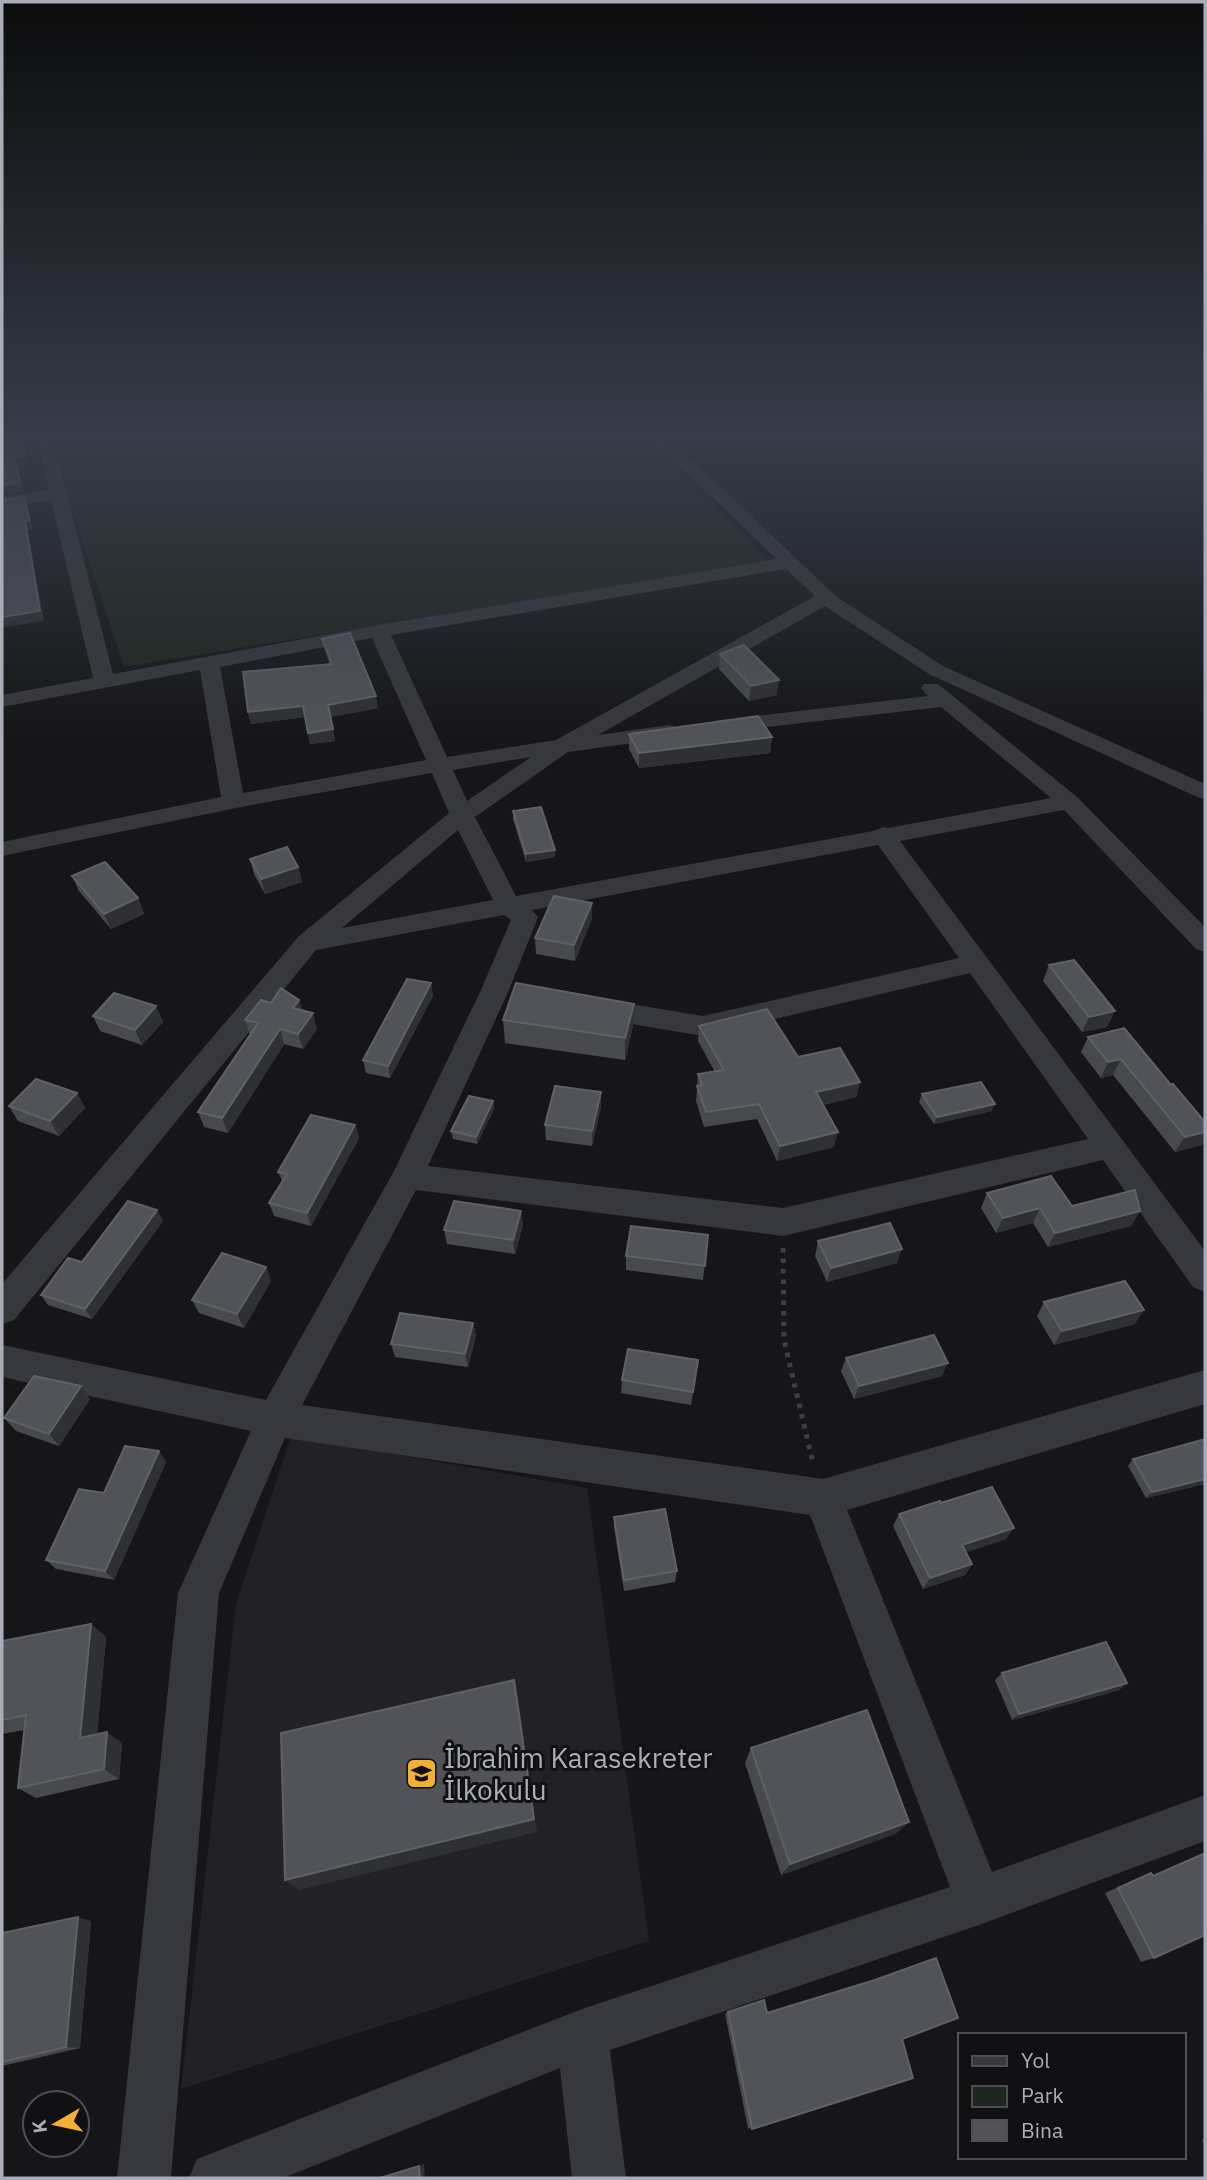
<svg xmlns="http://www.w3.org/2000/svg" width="1207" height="2180" font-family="'IBM Plex Sans',sans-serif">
  <rect width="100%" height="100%" fill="#161618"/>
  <path fill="#222225" d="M291 1436 587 1488 649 1941 181 2089 236 1604Z"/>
  <path fill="#1e261f" d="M53 432H633L661 453 769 562 124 667 66 491Z"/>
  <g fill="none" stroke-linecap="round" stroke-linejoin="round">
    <path stroke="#3d3f44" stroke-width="5" stroke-dasharray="4.5 6" stroke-linecap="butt" d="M783 1248 784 1340 813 1463"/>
    <path fill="#37383d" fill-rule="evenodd" d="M35 432H51L113 674 379 625 777 559 682 468 636 432H653L694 462 837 597 943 666 1205 784V799L1197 797 929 674 825 606 598 735 669 725 677 727 680 732 677 737 568 752 475 817 516 896 873 831 883 827 888 828 1051 798 941 707 722 732 714 731 711 726 714 721 722 720 928 696 921 688 924 684H938L1077 797 1205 927V952L1196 949 1064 810 900 841 1205 1251V1292L1193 1287 1103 1160 783 1236 416 1190 302 1405 823 1479 1205 1370V1404L847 1510 992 1872 1205 1795V1841L979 1925 610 2050 626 2178H572L560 2068 283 2178H189L197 2159 582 2009 950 1887 810 1515 285 1438 219 1593 171 2178H117L178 1593 251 1431 2 1377V1345L266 1400 394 1171 481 990 511 920 504 915 316 950 14 1320 2 1324V1284L299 936 449 813 432 773 251 805 2 856V842L221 797 200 670 2 707V695L93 678 51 500 2 507V497L49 490ZM786 569 815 596 556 740 447 757 391 635ZM372 638 426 760 243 793 220 667ZM531 757 467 801 453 770ZM458 830 493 900 342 928ZM878 845 959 958 703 1016 595 998 585 1001 581 1008 585 1015 595 1018 703 1036 970 973 1088 1139 783 1208 428 1166 509 990 538 917 532 910Z"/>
  </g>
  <path fill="#47494d" d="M322 639 378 708 330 717 335 741 310 744 305 717 251 724 248 712 330 665 325 650Z
    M720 654 777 695 749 701 719 669Z
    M629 734 772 737 770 753 639 768 629 749Z
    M513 811 555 857 526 862 513 819Z
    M250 859 298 867 302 882 265 894 254 874Z
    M72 876 138 898 144 914 111 929 79 891Z
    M592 918 575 961 536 954 535 938Z
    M1049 965 1107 1027 1082 1032 1043 981Z
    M431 983 433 996 390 1078 366 1073 363 1060Z
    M299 1000 302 1011 317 1029 303 1049 284 1044 228 1133 204 1127 198 1112 250 1035 245 1020 271 1003Z
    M634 1004 633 1026 625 1060 505 1043 503 1020Z
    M93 1016 163 1022 142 1045 100 1031Z
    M699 1026 798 1057 860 1082 856 1097 823 1105 834 1147 777 1161 757 1119 704 1127 696 1101 698 1074 715 1072 698 1041Z
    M1088 1037 1170 1084 1202 1145 1175 1152 1113 1075 1101 1078 1081 1052Z
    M601 1092V1107L592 1146 546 1140 545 1125Z
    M77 1093 85 1108 59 1136 18 1121 9 1106Z
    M922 1094 992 1111 934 1124 919 1102Z
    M493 1101 494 1109 477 1144 453 1139 451 1131Z
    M355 1125 359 1138 311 1226 274 1216 269 1203 282 1181 278 1172Z
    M987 1193 1072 1206 1140 1211 1131 1226 1048 1247 1033 1223 996 1233 981 1208Z
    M163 1221 92 1319 48 1305 41 1295 82 1262Z
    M523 1225 515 1254 447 1244 444 1230Z
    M708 1235 703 1280 626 1270V1256Z
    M818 1241 897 1263 827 1282 815 1256Z
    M266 1267 271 1281 244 1328 199 1313 192 1300Z
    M1044 1302 1135 1324 1054 1345 1037 1316Z
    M473 1323 476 1336 468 1367 395 1357 391 1344Z
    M846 1358 942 1376 854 1399 841 1371Z
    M698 1360 691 1405 621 1393 622 1380Z
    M90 1399 59 1446 16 1431 4 1418Z
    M1205 1439V1484L1146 1498 1128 1466 1133 1459Z
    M159 1451 166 1462 114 1580 56 1569 46 1560Z
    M941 1503 1006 1539 966 1552 972 1564 965 1575 923 1589 893 1526 899 1514Z
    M614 1517 677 1571 675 1582 624 1591 614 1528Z
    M91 1624 106 1637 97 1734 122 1743 119 1779 36 1798 18 1788 24 1730 2 1734V1641Z
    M1002 1673 1127 1683 1119 1690 1012 1720 995 1680Z
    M751 1748 909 1822 895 1834 781 1875 745 1763Z
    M1151 1873 1154 1958 1141 1962 1105 1893Z
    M91 1921 80 2048 2 2066V1933Z
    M728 2012 767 2013 902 2039 752 2129 748 2128 725 2014Z
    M1205 2139V2148L1202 2140Z"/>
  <path fill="#2f3033" d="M17 432 28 465 17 467 23 491 2 495V486L14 458Z
    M24 497 33 529 28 530 44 621 2 628V617L25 521Z
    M779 680 777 695 749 701 751 686Z
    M376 696 378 708 330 717 328 705Z
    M303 706 305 717 251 724 248 712Z
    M333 729 335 741 310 744 308 733Z
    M772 737 770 753 639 768V753Z
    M555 850V857L526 862V854Z
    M298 867 302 882 265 894 261 879Z
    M138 898 144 914 111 929 104 914Z
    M592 903V918L575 961 574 945Z
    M431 983 433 996 390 1078 388 1066Z
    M299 1000 303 1015 293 1008Z
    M634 1004 633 1026 625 1060V1038Z
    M156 1006 163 1022 142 1045 135 1030Z
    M1115 1011 1107 1027 1082 1032 1089 1017Z
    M313 1013 317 1029 303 1049 298 1034Z
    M280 1029 284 1044 228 1133 222 1118Z
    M1121 1059 1113 1075 1101 1078 1108 1062Z
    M860 1082 856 1097 813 1107 816 1092Z
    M601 1092V1107L592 1146V1131Z
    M77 1093 85 1108 59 1136 50 1121Z
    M493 1101 494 1109 477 1144 476 1137Z
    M995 1104 992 1111 934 1124 937 1117Z
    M355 1125 359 1138 311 1226 307 1213Z
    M838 1132 834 1147 777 1161 780 1146Z
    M1205 1132V1140L1202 1145 1175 1152 1185 1137Z
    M1040 1208 1033 1223 996 1233 1003 1218Z
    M157 1210 163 1221 92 1319 85 1309Z
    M521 1211 523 1225 515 1254 513 1240Z
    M1140 1211 1131 1226 1048 1247 1055 1233Z
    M902 1249 897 1263 827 1282 831 1268Z
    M266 1267 271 1281 244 1328 237 1314Z
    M1144 1310 1135 1324 1054 1345 1062 1331Z
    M473 1323 476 1336 468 1367 465 1354Z
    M948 1363 942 1376 854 1399 859 1386Z
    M81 1386 90 1399 59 1446 49 1434Z
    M159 1451 166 1462 114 1580 105 1571Z
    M1205 1479V1484L1146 1498 1152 1492Z
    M1014 1528 1006 1539 955 1556 962 1545Z
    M972 1564 965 1575 923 1589 930 1578Z
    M91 1624 106 1637 96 1749 80 1738Z
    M514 1680 518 1698 537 1832 299 1890 285 1880Z
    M1127 1683 1119 1690 1012 1720 1019 1714Z
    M107 1732 122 1743 119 1779 104 1769Z
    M909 1822 895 1834 781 1875 790 1864Z
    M78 1917 91 1921 80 2048 66 2047Z
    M424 2164 425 2178H420L419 2166Z"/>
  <path fill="#525359" stroke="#5f6168" stroke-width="2" d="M2 432H17L25 456 14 458 20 482 2 486Z
    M24 497 30 520 25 521 40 611 2 617V500Z
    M350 633 376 696 328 705 333 729 308 733 303 706 248 712 243 672 332 664 322 639Z
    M744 645 779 680 751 686 720 654Z
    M758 716 772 737 639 753 629 734Z
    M541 807 555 850 526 854 513 811Z
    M287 847 298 867 261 879 250 859Z
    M105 862 138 898 104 914 72 876Z
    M554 896 592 903 574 945 535 938Z
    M1074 960 1115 1011 1089 1017 1049 965Z
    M407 979 431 983 388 1066 363 1060Z
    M516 983 634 1004 625 1038 503 1020Z
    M281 988 299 1000 293 1008 313 1013 298 1034 280 1029 222 1118 198 1112 258 1023 245 1020 261 1000 271 1003Z
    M114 993 156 1006 135 1030 93 1016Z
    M767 1009 798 1057 840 1048 860 1082 816 1092 838 1132 780 1146 759 1104 706 1112 697 1086 702 1085 698 1074 724 1070 699 1026Z
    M1124 1028 1170 1084H1173L1205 1122V1132L1185 1137 1121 1059 1108 1062 1088 1037Z
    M36 1079 77 1093 50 1121 9 1106Z
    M981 1082 995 1104 937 1117 922 1094Z
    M555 1086 601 1092 592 1131 545 1125Z
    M469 1096 493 1101 476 1137 451 1131Z
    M311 1115 355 1125 307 1213 269 1203 287 1174 278 1172Z
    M1051 1176 1072 1206 1135 1190 1140 1211 1055 1233 1040 1208 1003 1218 987 1193Z
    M128 1201 157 1210 85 1309 41 1295 68 1258 82 1262Z
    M454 1201 521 1211 513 1240 444 1230Z
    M890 1223 902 1249 831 1268 818 1241Z
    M631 1226 708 1235 705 1266 626 1256Z
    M222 1253 266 1267 237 1314 192 1300Z
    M1125 1281 1144 1310 1062 1331 1044 1302Z
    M400 1313 473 1323 465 1354 391 1344Z
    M934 1335 948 1363 859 1386 846 1358Z
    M628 1349 698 1360 693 1392 622 1380Z
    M34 1376 81 1386 49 1434 4 1418Z
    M1205 1439V1479L1152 1492 1133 1459Z
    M125 1446 159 1451 105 1571 46 1560 79 1489 104 1493Z
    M992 1487 1014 1528 962 1545 972 1564 930 1578 899 1514 940 1501 941 1503Z
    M665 1509 677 1571 624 1580 614 1517Z
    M91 1624 80 1738 107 1732 104 1769 18 1788 26 1715 2 1720V1641Z
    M1106 1642 1127 1683 1019 1714 1002 1673Z
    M514 1680 534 1819 285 1880 281 1733Z
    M867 1710 909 1822 790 1864 751 1748Z
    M1203 1854 1205 1858V1935L1154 1958 1118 1888 1151 1873 1153 1876Z
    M78 1917 66 2047 2 2062V1933Z
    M936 1958 958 2018 902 2039 913 2078 752 2129 728 2012 764 2000 767 2013 875 1980Z
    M419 2166 420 2178H380Z"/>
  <linearGradient id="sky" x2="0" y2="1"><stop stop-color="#0c0c0d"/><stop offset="0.59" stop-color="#363c48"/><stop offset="1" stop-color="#363c48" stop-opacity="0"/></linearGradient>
  <rect width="1207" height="737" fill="url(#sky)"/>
  <defs>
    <symbol id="school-square" viewBox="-11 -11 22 22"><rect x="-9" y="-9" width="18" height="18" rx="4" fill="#f2b134" stroke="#111113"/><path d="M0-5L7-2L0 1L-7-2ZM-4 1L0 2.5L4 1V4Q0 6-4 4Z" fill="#111"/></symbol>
  </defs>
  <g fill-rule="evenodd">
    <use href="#school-square" x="404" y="1756" width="35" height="35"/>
  </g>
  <g text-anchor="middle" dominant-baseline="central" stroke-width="6" stroke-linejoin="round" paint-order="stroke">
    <g font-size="28" fill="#a8adb8" stroke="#111113" text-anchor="start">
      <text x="444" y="1757">İbrahim Karasekreter<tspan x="444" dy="32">İlkokulu</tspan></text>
    </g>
  </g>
  <rect width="1207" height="2180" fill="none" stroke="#a8adb8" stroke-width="7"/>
  <rect x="958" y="2033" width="228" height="126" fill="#111113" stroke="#4d4f55" stroke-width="2"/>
  <rect x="972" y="2056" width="35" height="10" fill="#37383d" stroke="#4d4f55" stroke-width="2"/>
  <text x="1021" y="2068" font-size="21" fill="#a8adb8">Yol</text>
  <rect x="972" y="2086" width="35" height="21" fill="#1e261f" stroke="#4d4f55" stroke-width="2"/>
  <text x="1021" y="2103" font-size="21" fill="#a8adb8">Park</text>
  <rect x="972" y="2120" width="35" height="21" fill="#525359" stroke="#4d4f55" stroke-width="2"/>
  <text x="1021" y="2138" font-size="21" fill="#a8adb8">Bina</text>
  <g transform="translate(56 2124) rotate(261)"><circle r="33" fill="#111113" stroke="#4d4f55" stroke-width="2"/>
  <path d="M0-5L12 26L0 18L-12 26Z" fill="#f2b134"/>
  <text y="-10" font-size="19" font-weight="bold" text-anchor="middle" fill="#a8adb8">K</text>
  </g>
</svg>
